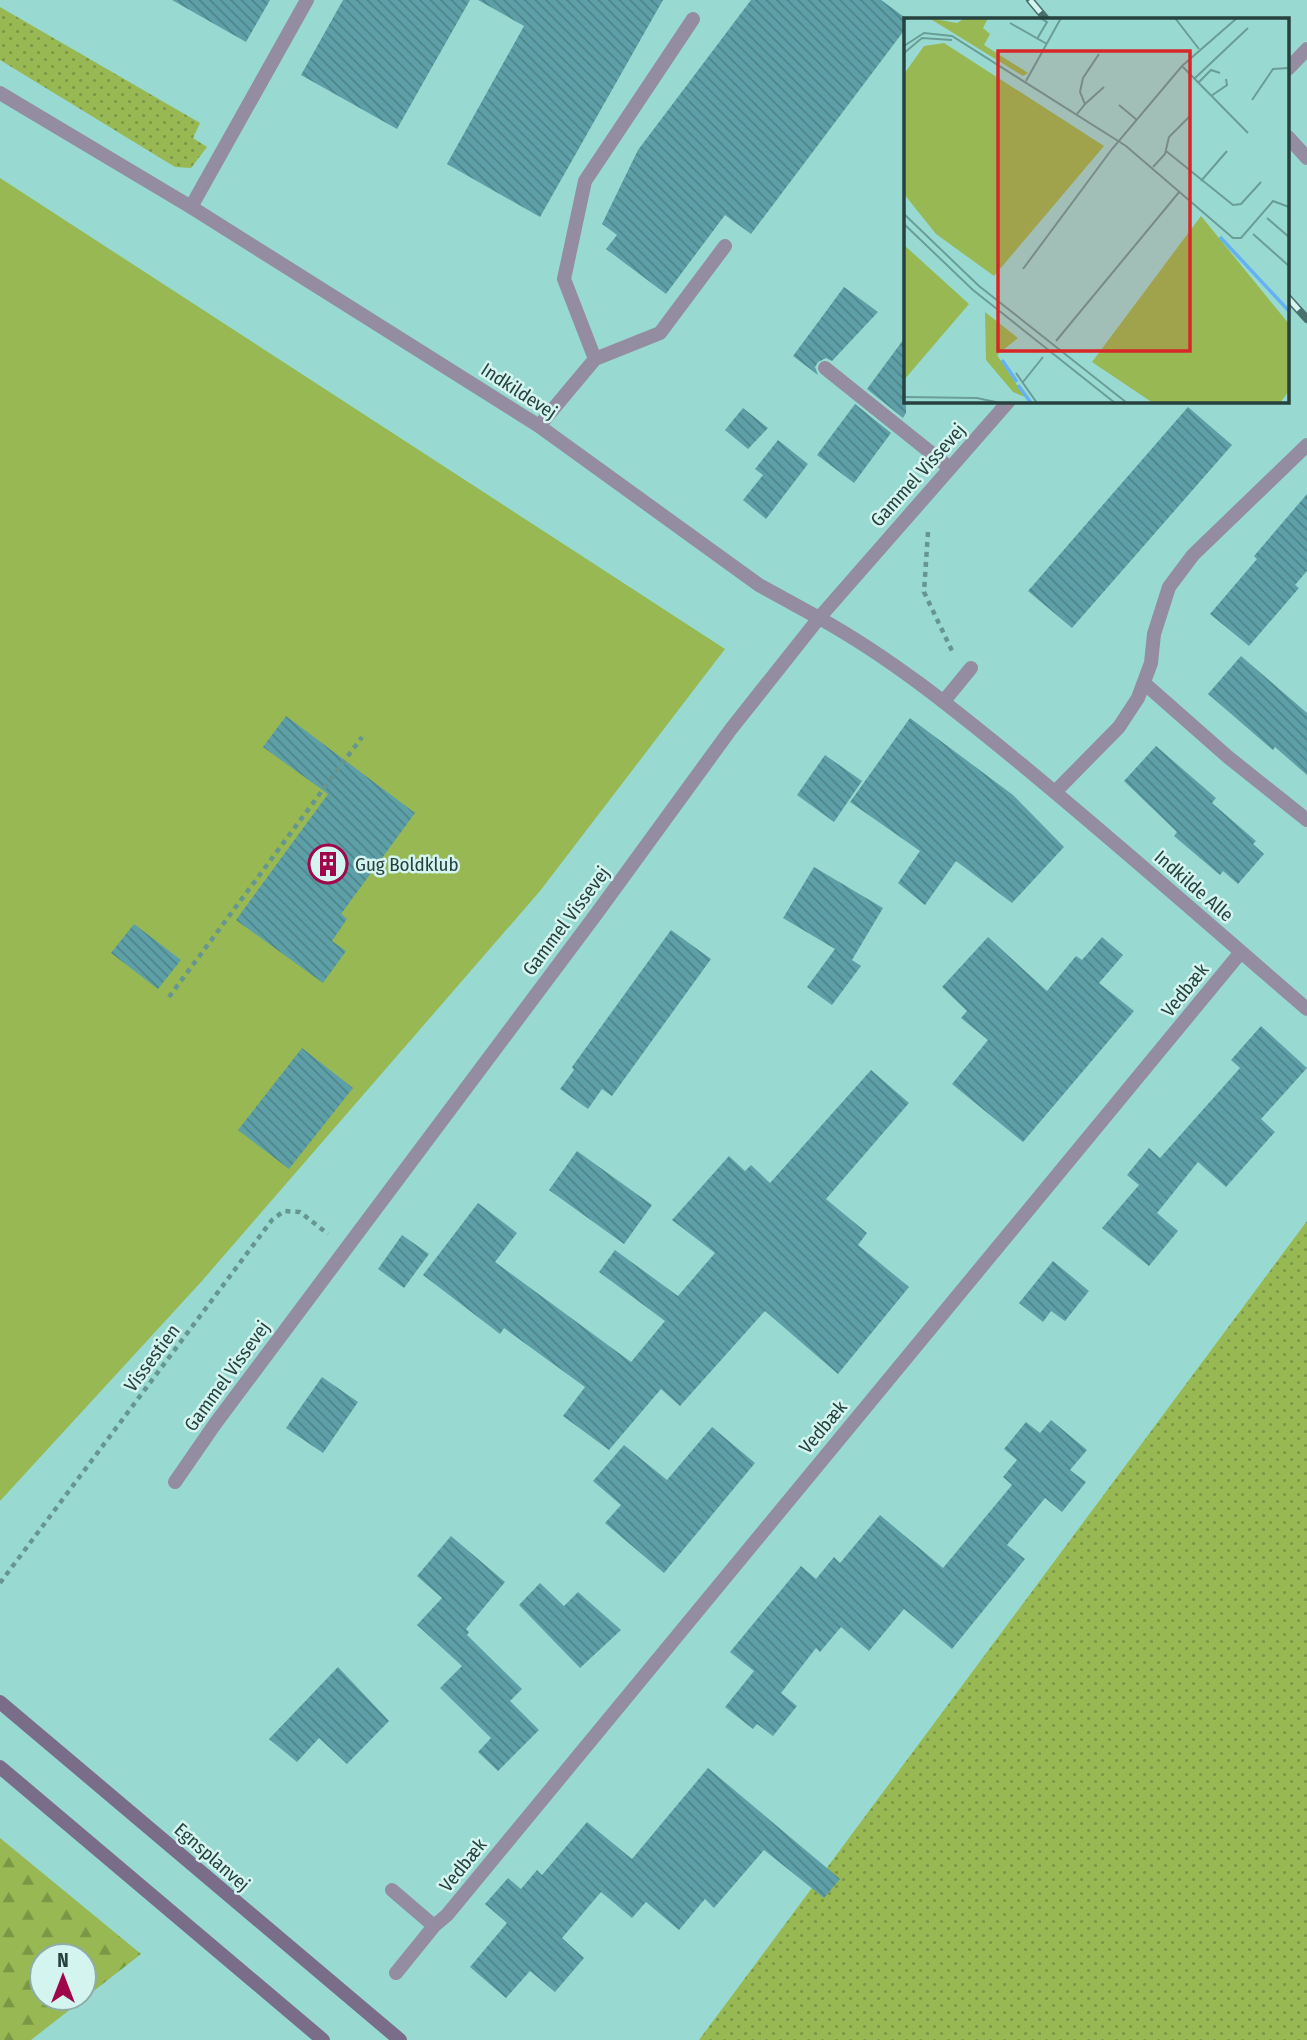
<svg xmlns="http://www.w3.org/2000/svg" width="1307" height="2040" font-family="'Fira Sans Condensed',sans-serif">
  <defs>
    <pattern id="grass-dots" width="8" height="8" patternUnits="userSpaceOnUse" patternTransform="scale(1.75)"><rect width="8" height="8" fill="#97b853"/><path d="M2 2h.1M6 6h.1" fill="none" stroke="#7b9746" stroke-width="1.8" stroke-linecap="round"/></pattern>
    <pattern id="forest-firs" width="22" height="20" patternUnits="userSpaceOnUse" patternTransform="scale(1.75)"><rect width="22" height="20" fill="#97b853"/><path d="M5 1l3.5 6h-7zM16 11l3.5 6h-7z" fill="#7b9746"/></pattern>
    <pattern id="building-back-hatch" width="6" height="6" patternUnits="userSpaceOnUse" patternTransform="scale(1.75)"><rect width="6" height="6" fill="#5ea0a8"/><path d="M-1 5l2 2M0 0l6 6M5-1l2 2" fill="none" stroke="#4d848a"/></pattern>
  </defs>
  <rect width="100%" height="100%" fill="#98dad1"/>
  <path fill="url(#grass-dots)" d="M0 7 200 123 193 138 207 147 191 168 175 167 0 60Z
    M1307 1221V2040H699Z"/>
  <path fill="url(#forest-firs)" fill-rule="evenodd" d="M0 1838 141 1954 31 2040H0ZM42 1956H84V1998H42Z"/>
  <path fill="#97b853" d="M0 178 725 649 540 891 201 1282 0 1501Z"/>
  <path fill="url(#building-back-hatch)" d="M172 0H270L246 42Z
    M343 0H470L397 129 301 75Z
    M478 0H663L540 217 447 164 524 26Z
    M751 0H881L907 19 906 28 751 234 725 215 666 294 606 249 617 235 602 224 638 150Z
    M844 287 878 312 832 361 826 358 818 362 815 367 818 375 793 356Z
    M906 336V413L903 418 867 389Z
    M855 404 891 433 854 483 817 455Z
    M1188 407 1232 445 1072 628 1028 591Z
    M743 408 768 428 748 449 725 430Z
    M778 440 808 464 766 519 743 500 763 475 755 469Z
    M1307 494V571L1295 585 1299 588 1249 646 1210 614 1257 559 1254 556Z
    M1241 656 1307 713V775L1275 747 1273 750 1208 694Z
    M286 716 415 813 341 914 347 919 332 941 346 951 323 983 236 920 328 794 263 747Z
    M910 718 1013 795 1064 847 1012 903 956 861 925 905 898 883 920 851 850 802Z
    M1156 746 1216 798 1212 803 1256 841 1253 844 1264 854 1238 884 1223 871 1220 875 1174 836 1177 832 1124 781Z
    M825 755 862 781 834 822 797 795Z
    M814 867 883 908 852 960 861 966 832 1005 807 987 835 949 783 918Z
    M134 924 181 960 158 989 111 953Z
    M671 930 711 959 612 1096 602 1089 588 1109 560 1089 574 1070 572 1067Z
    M988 937 1047 991 1076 956 1082 960 1102 937 1123 955 1099 983 1134 1011 1023 1142 952 1084 988 1040 961 1018 967 1011 942 987Z
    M1261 1026 1307 1068 1261 1119 1275 1132 1226 1187 1198 1162 1157 1213 1178 1231 1149 1266 1102 1228 1139 1185 1127 1175 1149 1148 1160 1158 1240 1068 1231 1060Z
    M302 1048 353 1088 289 1169 238 1130Z
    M871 1070 909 1103 826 1199 867 1233 858 1245 909 1287 838 1374 765 1311 680 1406 661 1389 609 1450 563 1416 585 1387 504 1328 500 1334 423 1275 478 1203 517 1233 495 1262 631 1362 665 1321 599 1272 615 1250 678 1296 715 1253 672 1220 729 1156 745 1171 751 1165 770 1183Z
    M577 1151 652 1205 624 1244 549 1190Z
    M402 1235 429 1254 404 1288 378 1269Z
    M1053 1261 1089 1291 1065 1321 1051 1311 1043 1322 1019 1303Z
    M322 1377 358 1402 323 1453 286 1428Z
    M1051 1420 1087 1450 1070 1470 1086 1482 1062 1512 1045 1498 1007 1545 1025 1559 952 1649 904 1609 869 1651 841 1627 820 1652 816 1648 781 1693 797 1706 773 1736 757 1724 753 1729 725 1707 754 1671 730 1652 801 1566 816 1579 834 1557 840 1563 880 1515 943 1568 1012 1485 1003 1477 1017 1460 1004 1449 1026 1422 1040 1433Z
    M712 1427 755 1463 664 1573 605 1523 621 1505 593 1481 624 1445 667 1480Z
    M451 1536 505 1582 466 1629 469 1632 467 1635 522 1689 510 1701 539 1730 498 1771 478 1752 491 1738 440 1688 462 1666 417 1625 442 1598 417 1576Z
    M540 1583 564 1606 578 1592 621 1630 580 1668 519 1605Z
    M338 1667 389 1721 347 1764 319 1738 297 1762 269 1739Z
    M708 1768 840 1879 824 1898 764 1850 714 1908 705 1899 679 1930 646 1902 632 1918 601 1892 562 1938 584 1958 555 1992 530 1971 506 1998 470 1967 507 1923 485 1904 508 1878 521 1889 537 1870 542 1875 587 1822 632 1859Z"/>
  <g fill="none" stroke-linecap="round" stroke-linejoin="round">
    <path stroke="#65968f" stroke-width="4.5" stroke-dasharray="5 5" stroke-linecap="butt" d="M928 532 924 592 953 653
      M169 997 362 737
      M0 1583 272 1220 284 1211 300 1212 328 1234"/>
    <path stroke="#948ca0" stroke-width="14" d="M595 359 660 333 725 246
      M825 368 950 468
      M539 426 595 359 564 279 585 181 693 19
      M944 701 971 668"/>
    <path stroke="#948ca0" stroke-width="14" d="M1288 137 1307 158
      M191 207 307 0
      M1144 683 1228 757 1307 820
      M1055 792 1119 727 1138 698 1151 663 1154 634 1169 587 1193 555 1307 445
      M175 1482 215 1424 597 913 731 729 819 618C893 659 956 711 1021 764 1118 844 1212 927 1307 1009
      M392 1890 434 1926
      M396 1973 434 1926 447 1915 1241 952"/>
    <path stroke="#948ca0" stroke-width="14" d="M1288 69 1307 49
      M0 93 191 207 539 426 759 585 819 618 1009 401"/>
    <path stroke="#7a6d8a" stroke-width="14" d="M0 1702 400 2040
      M0 1767 323 2040"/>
    <defs>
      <path id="rail" d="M1030 0 1046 19
        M1288 298 1307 319"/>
    </defs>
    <use href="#rail" stroke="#49706c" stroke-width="8"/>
    <use href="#rail" stroke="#d4f4ef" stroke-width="5" stroke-dasharray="16" stroke-linecap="butt"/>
  </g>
  <defs>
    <symbol id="building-ring" viewBox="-11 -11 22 22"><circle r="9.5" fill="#d4f4ef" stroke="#a0074a" stroke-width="1.5"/><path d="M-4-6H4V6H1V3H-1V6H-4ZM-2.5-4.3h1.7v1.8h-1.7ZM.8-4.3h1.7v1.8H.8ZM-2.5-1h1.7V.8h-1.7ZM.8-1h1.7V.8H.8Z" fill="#a0074a"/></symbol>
  </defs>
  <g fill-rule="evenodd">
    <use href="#building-ring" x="306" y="842" width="44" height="44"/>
  </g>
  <g text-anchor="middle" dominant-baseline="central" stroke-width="5" stroke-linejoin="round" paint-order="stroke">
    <g font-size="19" fill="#26413e" stroke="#d4f4ef">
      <text transform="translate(519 391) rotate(33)">Indkildevej</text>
      <text transform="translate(918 475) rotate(-48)">Gammel Vissevej</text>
      <text transform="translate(1194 886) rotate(41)">Indkilde Alle</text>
      <text transform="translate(566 921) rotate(-53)">Gammel Vissevej</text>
      <text transform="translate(1185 990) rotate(-51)">Vedbæk</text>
      <text transform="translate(152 1358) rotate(-53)">Vissestien</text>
      <text transform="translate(227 1376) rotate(-54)">Gammel Vissevej</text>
      <text transform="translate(823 1427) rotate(-50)">Vedbæk</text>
      <text transform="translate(212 1857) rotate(41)">Egnsplanvej</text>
      <text transform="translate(463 1865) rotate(-51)">Vedbæk</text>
    </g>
    <g font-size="19" fill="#26413e" stroke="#d4f4ef" text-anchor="start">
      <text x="355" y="864">Gug Boldklub</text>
    </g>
  </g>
  <g transform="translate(904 18)">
    <rect width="385" height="385" fill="#98dad1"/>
    <path d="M25 0 53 5 61 0H84L79 10 86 16 80 27 124 55 119 58ZM297 198 385 306V373L376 385H249L188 344Z" fill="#97b853"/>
    <path d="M81 294 114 320 93 337 121 379 109 374 82 342Z" fill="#97b853"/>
    <path d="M40 25 200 128 90 258 32 216 0 176V56L20 28ZM0 227 65 286 0 362Z" fill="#97b853"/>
    <path fill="none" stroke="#64b2f1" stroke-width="3.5" d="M316 219 385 293M98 342 113 364M114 367 127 385"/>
    <path fill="none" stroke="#6a9d96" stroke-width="2" d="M271 0 295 31M106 5 143 26M133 21 143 4 136 0M0 28 20 15 48 18 222 128 329 220H337L369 183 385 189M0 35 18 20 48 22M278 48 344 115M290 61 344 10M122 63 157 0M294 65 307 52 316 55M307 78 323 67 322 61M348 82 369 51 385 50M181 86 200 69M215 87 233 102M173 96 181 86 176 74 179 60 195 36M262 133 329 187 337 186 357 164M249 149 261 136 265 119 287 97M297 163 323 133M0 196 75 268 223 385M363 200 385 219M0 206 69 272 211 385M349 216 385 248M119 251 208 131 278 48 333 0M152 323 276 173M112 355 133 385M119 364 139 339M0 379 73 380 96 385"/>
    <path fill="#d62828" fill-opacity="0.15" stroke="#d62828" stroke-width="3.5" d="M94 33H286V333H94Z"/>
    <rect width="385" height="385" fill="none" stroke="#26413e" stroke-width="3.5"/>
  </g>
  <g transform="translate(63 1977)"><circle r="33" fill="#d4f4ef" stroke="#8eaca8" stroke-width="2"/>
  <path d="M0-5L12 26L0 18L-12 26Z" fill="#a0074a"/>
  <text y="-10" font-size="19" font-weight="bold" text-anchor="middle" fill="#26413e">N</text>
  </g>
</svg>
